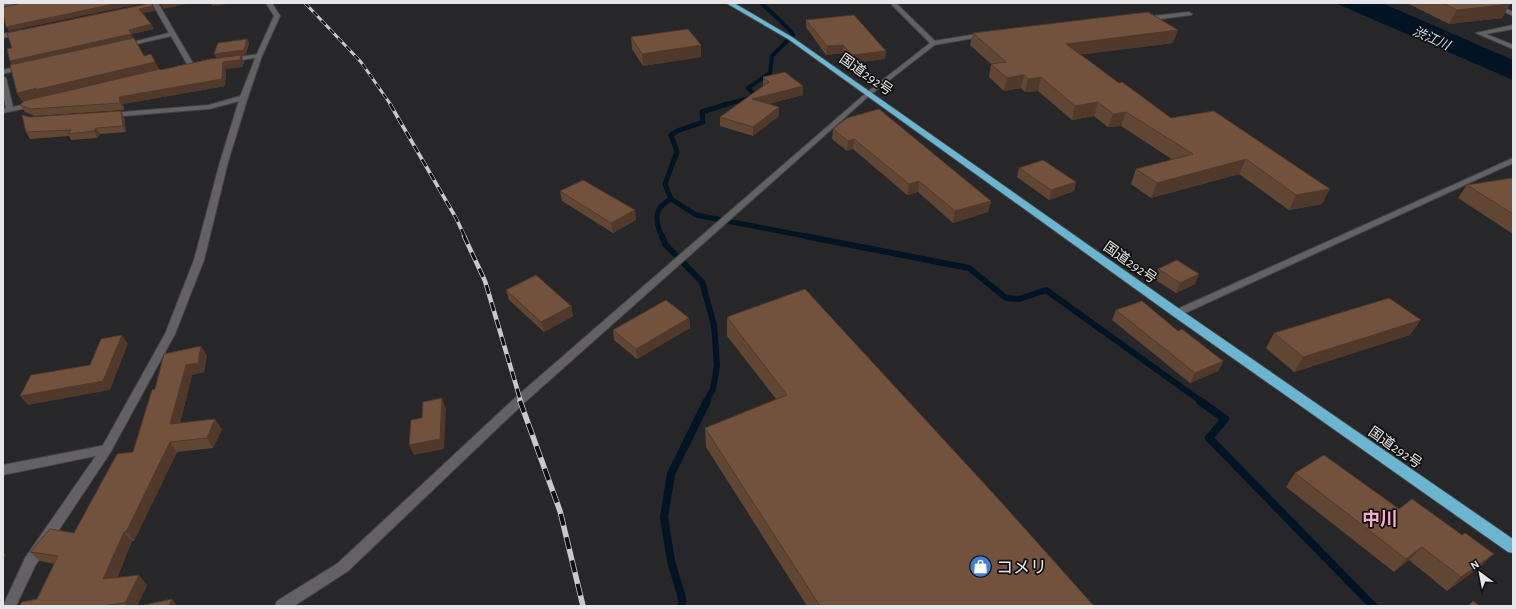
<svg xmlns="http://www.w3.org/2000/svg" width="1516" height="609" font-family="'Alegreya Sans','Noto Sans JP',sans-serif">
  <rect width="100%" height="100%" fill="#272628"/>
  <path fill="#001423" d="M1335 3H1382L1513 60V80Z"/>
  <g fill="none" stroke-linecap="round" stroke-linejoin="round">
    <path stroke="#001423" stroke-width="4" d="M724 105 756 96 748 88 770 73 772 56 793 35C792 30 767 9 761 3"/>
    <path stroke="#001423" stroke-width="5" d="M727 104 702 112 703 122 677 131 671 135 677 152 665 184 671 199 696 215 810 237
      M662 237C655 221 653 208 671 199"/>
    <path stroke="#001423" stroke-width="6" d="M662 236 665 244 702 282 714 325 717 366 713 389 706 402
      M805 236 969 268 1006 298 1019 299 1046 290 1202 402"/>
    <path stroke="#001423" stroke-width="8" d="M1200 401 1225 419 1209 438 1373 606
      M682 606V598L671 561 664 517 671 474 707 401"/>
    <defs>
      <path id="minor" d="M8 3H19L3 8V4Z
        M152 3H158L194 65 193 66 178 69V67L187 64 171 36 124 47 121 45 169 33Z
        M1487 3H1495L1513 12V16Z
        M1189 12 1192 14 1191 15 1145 21 1142 19 1145 17Z
        M1513 25V29L1486 34 1513 45V49L1476 33Z
        M21 30 24 32 23 33 3 38V34Z
        M984 33 987 35 986 36 934 45 931 43 934 41Z
        M259 54 262 56 261 57 229 62 226 60 229 58Z
        M24 65 27 67 26 68 3 74V70Z
        M3 76 6 78 13 107 34 102H37V106L3 113V109L6 108 3 94Z
        M244 95 248 97 247 99 209 109 110 117 106 115 110 113 209 105Z
        M1513 158V163L1181 315 1177 316 1172 313 1173 311Z
        M106 445 110 447 112 450 110 453 3 475V465Z"/>
      <path id="tertiary" d="M266 3H272L280 16 262 56 248 97 228 162 204 260 175 334 110 453 35 566 16 606H3L25 558 102 447 165 334 194 260 220 162 240 97 256 56 274 16Z
        M890 3H896L936 42V44L870 95 524 403 348 571 294 606H275L277 601 338 563 516 397 866 93 930 43Z"/>
      <path id="trunk" d="M726 3H734L792 37 1181 310 1513 539V553L1508 552 1173 316 788 39Z"/>
    </defs>
    <use href="#minor" stroke="#434244" stroke-width="2"/>
    <use href="#tertiary" stroke="#434244" stroke-width="2"/>
    <use href="#trunk" stroke="#434244" stroke-width="2"/>
    <use href="#minor" fill="#636164" fill-rule="evenodd"/>
    <use href="#tertiary" fill="#636164" fill-rule="evenodd"/>
    <use href="#trunk" fill="#6bb5d1" fill-rule="evenodd"/>
    <defs>
      <path id="rail-far3" d="M305 3 361 62 391 105"/>
      <path id="rail-far2" d="M390 104 456 218 465 237"/>
      <path id="rail-far1" d="M464 236 485 281 521 402"/>
      <path id="rail" d="M520 401 560 511 583 606"/>
    </defs>
    <use href="#rail-far3" stroke="#c9c8ca" stroke-width="3"/>
    <use href="#rail-far2" stroke="#c9c8ca" stroke-width="3.5"/>
    <use href="#rail-far1" stroke="#c9c8ca" stroke-width="4.5"/>
    <use href="#rail" stroke="#c9c8ca" stroke-width="5.5"/>
    <use href="#rail-far3" stroke="#100f10" stroke-width="2" stroke-dasharray="6" stroke-linecap="butt"/>
    <use href="#rail-far2" stroke="#100f10" stroke-width="2.5" stroke-dasharray="8" stroke-linecap="butt"/>
    <use href="#rail-far1" stroke="#100f10" stroke-width="3" stroke-dasharray="9" stroke-linecap="butt"/>
    <use href="#rail" stroke="#100f10" stroke-width="4" stroke-dasharray="12" stroke-linecap="butt"/>
  </g>
  <path fill="#624634" d="M1407 3H1508L1510 4 1502 18 1449 24Z
    M155 11 143 13 154 29 131 34 144 56 155 62 159 69 160 70 216 58 247 39 249 43 246 54 241 55 244 62 242 67 226 69 225 86 123 104 124 110 35 116 25 112 20 105 40 97 22 101 17 93 12 65 10 61 12 48 7 33Z
    M806 20 886 51 885 59 851 63 843 53 826 55 806 27Z
    M973 33 1173 43 1080 54 1119 83 1171 118 1214 111 1322 204 1289 210 1239 174 1151 198 1131 184 1136 169 1173 160 1121 126 1108 127 1094 116 1072 120 1038 91 1025 92 1021 88 1004 91 989 77 991 64 970 45Z
    M631 37 701 45V57L643 66 632 49Z
    M763 77 803 95 768 104 779 107V116L753 136 720 126V117L763 86Z
    M30 117H124L126 132 100 134 97 138 71 140 69 136 30 139 26 132Z
    M833 129 991 201 988 212 953 223 918 192 907 195 853 149 847 151 832 139Z
    M1019 168 1076 182 1074 191 1049 200 1017 177Z
    M1513 180V234L1458 198 1467 185Z
    M560 191 635 210 636 220 613 233 562 201Z
    M1158 269 1195 284 1176 293 1154 279Z
    M506 290 571 306 573 316 544 332 509 300Z
    M1116 310 1178 331 1223 361 1218 371 1190 383 1112 320Z
    M727 317 1094 606H807L706 447 705 428 776 399 727 336Z
    M689 318 690 328 637 359 614 340 613 330Z
    M1274 333 1410 335 1294 372 1266 348Z
    M201 346 207 356 204 372 192 375 180 423 222 429 213 448 177 452 134 541H132L117 578 147 585 137 606H19L37 599 55 564 40 561 30 552 74 533 133 452 155 389Z
    M1295 473 1399 509 1480 567 1447 591 1409 560 1394 572 1286 487Z"/>
  <path fill="#50392b" d="M119 3H144L9 31 6 27Z
    M167 3H192L163 9 161 4Z
    M211 3H237L212 6Z
    M1510 4 1502 18 1449 24 1457 10Z
    M153 6 155 11 142 13 139 9Z
    M151 24 154 29 131 34 129 30Z
    M1178 30 1173 43 1063 57 1066 44Z
    M131 34 134 39 13 66 10 61Z
    M247 39 249 43 246 54 241 55 244 62 242 67 226 69 225 86 123 104 124 110 120 103 119 97 216 58 214 54Z
    M701 45V57L643 66 642 54Z
    M843 45V53L826 55 827 46Z
    M886 51 885 59 851 63 852 55Z
    M155 62 159 69 40 98V97L22 101 17 93Z
    M1024 75 1021 88 1004 91 1007 78Z
    M1041 77 1038 91 1025 92 1028 79Z
    M803 86V95L752 108V99Z
    M1098 102 1094 116 1072 120 1075 106Z
    M779 107V116L753 136V127Z
    M121 111 124 117 126 132 123 126Z
    M1126 112 1121 126 1108 127 1113 114Z
    M96 128 100 134 97 138 94 131Z
    M854 139 853 149 847 151 848 141Z
    M1246 159 1239 174 1151 198 1157 183Z
    M919 181 918 192 907 195 909 184Z
    M1076 182 1074 191 1049 200 1051 190Z
    M1330 189 1322 204 1289 210 1296 195Z
    M991 201 988 212 953 223 955 211Z
    M635 210 636 220 613 233 611 223Z
    M1199 274 1195 284 1176 293 1180 283Z
    M571 306 573 316 544 332 541 322Z
    M689 318 690 328 637 359 636 349Z
    M1421 320 1410 335 1294 372 1303 357Z
    M122 335 128 344 110 390 28 405 20 396 103 381Z
    M201 346 207 356 204 372 192 375 177 434 170 424 186 365Z
    M1223 361 1218 371 1190 383 1195 373Z
    M442 398 446 409 444 449 414 455 409 445Z
    M215 419 222 429 213 448 207 438Z
    M170 442 177 452 134 541 126 532Z
    M124 532 132 541 112 589 103 579Z
    M1422 547 1409 560 1394 572 1406 559Z
    M3 553 6 555 3 559Z
    M1494 554 1480 567 1447 591 1461 577Z
    M139 575 147 585 137 606H128L125 603Z
    M172 599 176 604 175 606H169Z"/>
  <path fill="#72513d" stroke="#50392b" d="M22 3H119L6 27 3 13V7Z
    M151 3 153 6 139 9 151 24 129 30 131 34 10 61 7 49 12 48 7 33Z
    M1442 3H1508L1510 4 1457 10Z
    M1148 12 1178 30 1066 44 1119 83 1122 82 1171 118 1214 111 1330 189 1296 195 1246 159 1157 183 1136 169 1193 154 1126 112 1113 114 1098 102 1075 106 1041 77 1028 79 1024 75 1007 78 991 64 1006 62 973 33Z
    M854 15 886 51 852 55 843 45 827 46 806 20Z
    M688 29 701 45 642 54 631 37Z
    M134 38 144 56 151 54 155 62 35 90 37 88 17 93 10 65Z
    M247 39 244 50 214 54 218 43Z
    M241 55 240 60 223 62 222 79 119 97 120 103 31 109 20 105 24 101 160 69V70L211 59Z
    M785 72 803 86 752 99 779 107 753 127 720 117 769 82 763 77Z
    M879 109 991 201 955 211 919 181 909 184 854 139 848 141 833 129 847 118Z
    M121 111 123 126 96 128 94 131 68 134 71 130 26 132 22 115 30 117Z
    M1043 160 1076 182 1051 190 1019 168Z
    M1512 178 1513 180V214L1467 185Z
    M583 180 635 210 611 223 560 191Z
    M1177 260 1199 274 1180 283 1158 269Z
    M536 275 571 306 541 322 506 290Z
    M805 289 1002 503 1094 606H820L705 428 787 395 727 317Z
    M1389 298 1421 320 1303 357 1274 333Z
    M666 300 689 318 636 349 613 330Z
    M1142 301 1178 331 1182 329 1223 361 1195 373 1116 310Z
    M122 335 103 381 20 396 31 375 90 365 101 339Z
    M201 346 198 363 186 365 170 424 215 419 207 438 170 442 126 532H124L103 579 139 575 125 603 100 606H19L22 602 37 599 58 556 30 552 50 529 74 533 117 454 133 452 152 390 155 389 164 354Z
    M442 398 440 439 409 445 411 420 422 418 423 402Z
    M1324 455 1399 509 1412 499 1462 535 1465 533 1494 554 1461 577 1422 547 1406 559 1295 473Z
    M172 599 169 606H144V605Z
    M1473 601 1480 606H1468Z"/>
  <defs>
    <symbol id="shop-disc" viewBox="-11 -11 22 22"><circle r="9.5" fill="#3f7fe0" stroke="#100f10"/><path d="M-5-2.5h2.3a2.7 3.5 0 0 1 5.4 0H5L5.5 6h-11ZM-1.5-2.5h3a1.5 2.3 0 0 0-3 0Z" fill="#fff"/></symbol>
  </defs>
  <g fill-rule="evenodd">
    <use href="#shop-disc" x="968" y="554" width="25" height="25"/>
  </g>
  <g text-anchor="middle" dominant-baseline="central" stroke-width="3.5" stroke-linejoin="round" paint-order="stroke">
    <g font-size="13" font-style="italic" fill="#c1e3fd" stroke="#100f10">
      <text transform="translate(1431 39) rotate(24)">渋江川</text>
    </g>
    <g font-size="14" fill="#e6e5e7" stroke="#100f10">
      <text transform="translate(866 75) rotate(35)">国道292号</text>
      <text transform="translate(1130 263) rotate(35)">国道292号</text>
      <text transform="translate(1395 448) rotate(35)">国道292号</text>
    </g>
    <g font-size="17" fill="#e6e5e7" stroke="#100f10" text-anchor="start">
      <text x="996" y="567">コメリ</text>
    </g>
    <g font-size="18" font-weight="bold" fill="#f9aaca" stroke="#100f10">
      <text x="1380" y="520">中川</text>
    </g>
  </g>
  <rect width="1516" height="609" fill="none" stroke="#e6e5e7" stroke-width="8"/>
  <g transform="translate(1480 573) rotate(328)" stroke="#100f10" stroke-width="3" paint-order="stroke">
  <path d="M0-3L7 15L0 10L-7 15Z" fill="#e6e5e7"/>
  <text y="-6" font-size="11" font-weight="bold" text-anchor="middle" fill="#e6e5e7">N</text>
  </g>
</svg>
